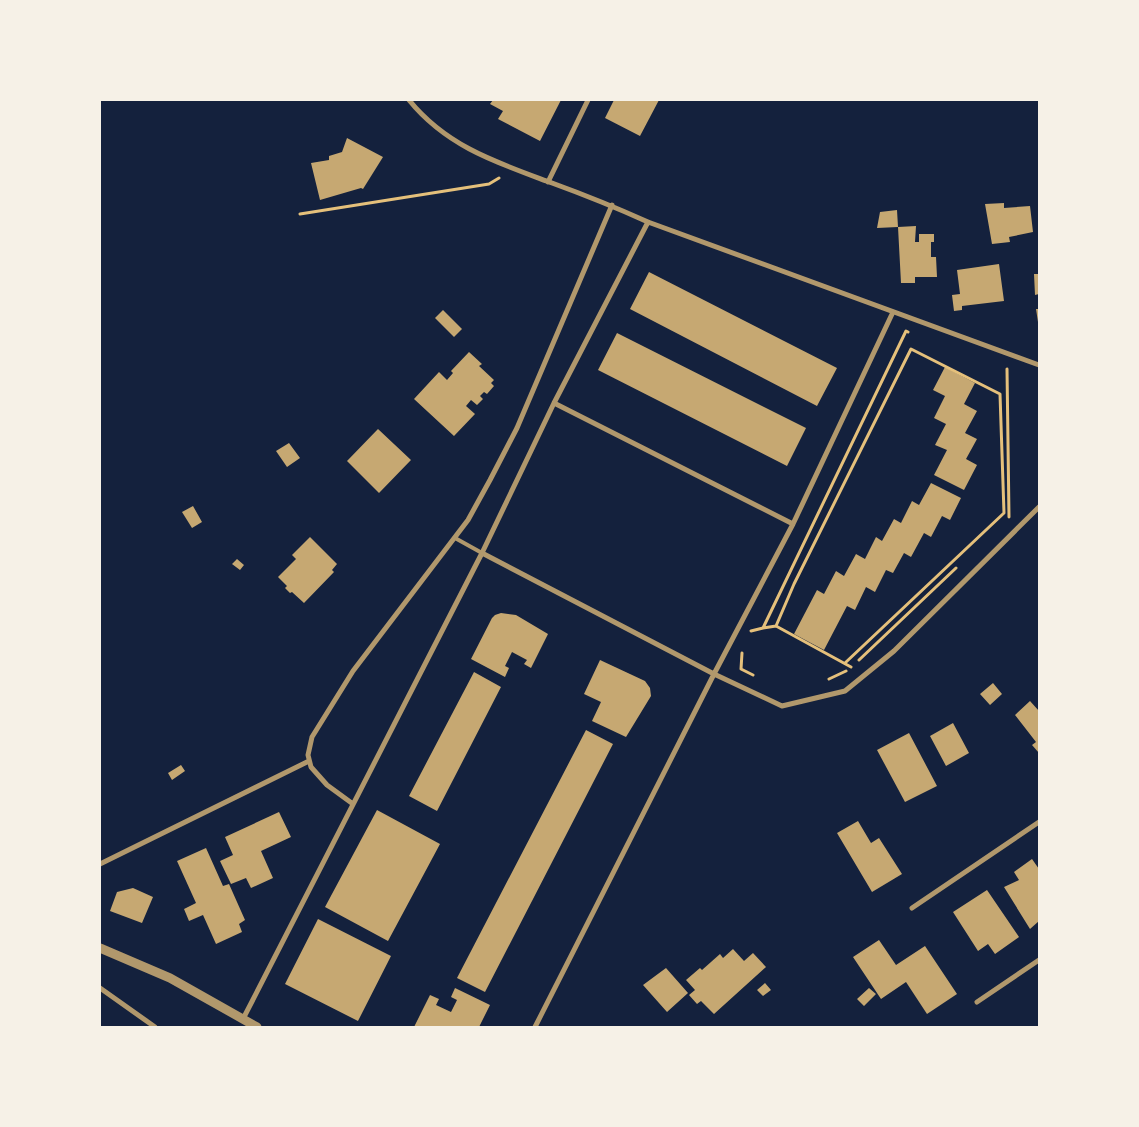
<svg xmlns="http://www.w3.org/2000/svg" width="1139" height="1127" font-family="Helvetica,sans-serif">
  <rect width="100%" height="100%" fill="#14213d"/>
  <path fill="#c6a872" d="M493 100H561L540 141 498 119 503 111 490 104Z
    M614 100H659L640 136 605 118Z
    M347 138 383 157 363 189 361 188 320 200 311 163 329 160V156L342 152Z
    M1004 203V208L1030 206 1033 232 1009 237 1010 242 992 244 985 204Z
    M897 210 898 227 916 226 915 242H919V234H934V242H931V257H936L937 277H915V283H901L898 227 877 228 880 212Z
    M999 264 1004 301 962 306V310L954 311 952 295 960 294 957 270Z
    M649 272 837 368 817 406 630 309Z
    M1034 274H1039V294L1035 295Z
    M1036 309H1039V322H1038Z
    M443 310 462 329 454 337 435 318Z
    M617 333 806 428 787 466 598 370Z
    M469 352 482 364 479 366 494 380 491 383 494 386 487 394 484 392 480 396 483 399 477 405 471 400 466 406 475 414 454 436 414 399 439 372 447 380 453 373 451 371Z
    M945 367 975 383 964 404 977 411 965 433 977 439 966 459 977 465 964 490 934 475 947 450 935 445 946 424 934 418 945 396 933 390Z
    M378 429 411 460 379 493 347 461Z
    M289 443 300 458 287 467 276 451Z
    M931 483 961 498 950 520 942 516 931 537 924 533 911 557 904 553 893 573 886 570 875 592 866 587 855 610 847 606 824 650 794 634 817 590 824 594 836 571 844 576 856 554 865 559 876 537 882 541 894 519 901 523 912 501 919 505Z
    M193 506 202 522 192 528 182 512Z
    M310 537 337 564 332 570 334 572 304 603 292 592 290 593 285 588 287 586 278 577 296 559 292 555Z
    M237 559 244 565 240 570 232 564Z
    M501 613 516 615 548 634 531 668 524 664 527 660 512 652 505 666 509 668 505 677 471 659 492 618 495 615Z
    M600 660 645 681 650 688 651 696 626 737 592 721 601 702 584 694Z
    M474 672 501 687 437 811 409 796Z
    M993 683 1002 694 990 705 980 694Z
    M1030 701 1039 711V753L1032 745 1036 742 1015 715Z
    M953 723 969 753 946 766 930 736Z
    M586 730 613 744 485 992 457 978Z
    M909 733 937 786 905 802 877 750Z
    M181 765 185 771 172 780 168 773Z
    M377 810 440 844 388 941 325 907Z
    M279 812 291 837 261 851 273 878 251 888 246 878 231 884 220 861 233 855 225 837Z
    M858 821 871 843 879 838 902 874 872 892 837 833Z
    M206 848 223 886 229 884 245 920 239 924 242 932 216 944 203 915 189 921 184 909 196 903 177 861Z
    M1032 859 1039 869V921L1030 929 1004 887 1019 880 1014 872Z
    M133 888 153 897 142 923 110 911 117 892Z
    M987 890 1019 937 995 954 988 944 978 951 953 912Z
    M318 919 391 956 358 1021 285 984Z
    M879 940 896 965 925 946 957 994 927 1014 906 982 881 999 853 957Z
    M733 949 744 961 753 953 766 967 714 1014 701 1001 697 1004 689 995 695 990 686 980 700 968 702 970 720 954 723 958Z
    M666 968 688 993 667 1012 643 985Z
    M765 983 771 990 763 996 757 990Z
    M455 988 490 1005 479 1027H414L430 995 439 999 436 1005 451 1012 457 1000 451 997Z
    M869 988 876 994 864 1006 857 999Z"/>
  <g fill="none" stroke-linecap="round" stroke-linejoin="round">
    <path stroke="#e5c07b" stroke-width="3" d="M300 214 489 184 499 178
      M1007 369 1009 517
      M776 626 794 584 911 349 1000 394 1004 513 845 663
      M751 631 763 628
      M742 653 741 669 753 675
      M859 660 956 568
      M851 667 776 626 763 628 906 331 908 332
      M829 679 846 671"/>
    <path stroke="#b1986c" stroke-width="4" d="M455 538 482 553"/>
    <path stroke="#b1986c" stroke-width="5" d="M409 100C447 147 498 163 552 183 585 195 617 208 648 222L1039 365
      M548 182 588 100
      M554 403 793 524
      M482 553 714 674 782 706 845 691 894 651 1039 507
      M353 804 327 785 311 767 308 755 312 737 353 671 468 520 490 480 517 428 612 205
      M100 864 309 761
      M912 908 1039 822
      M100 988 155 1027
      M977 1002 1039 960
      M243 1019 482 553 554 403 648 222
      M535 1027 714 674 793 524 893 312"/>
    <path stroke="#b1986c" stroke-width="9" d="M100 948 170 978 257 1027"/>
  </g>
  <rect width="1139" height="1127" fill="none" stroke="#f6f1e7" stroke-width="202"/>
</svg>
